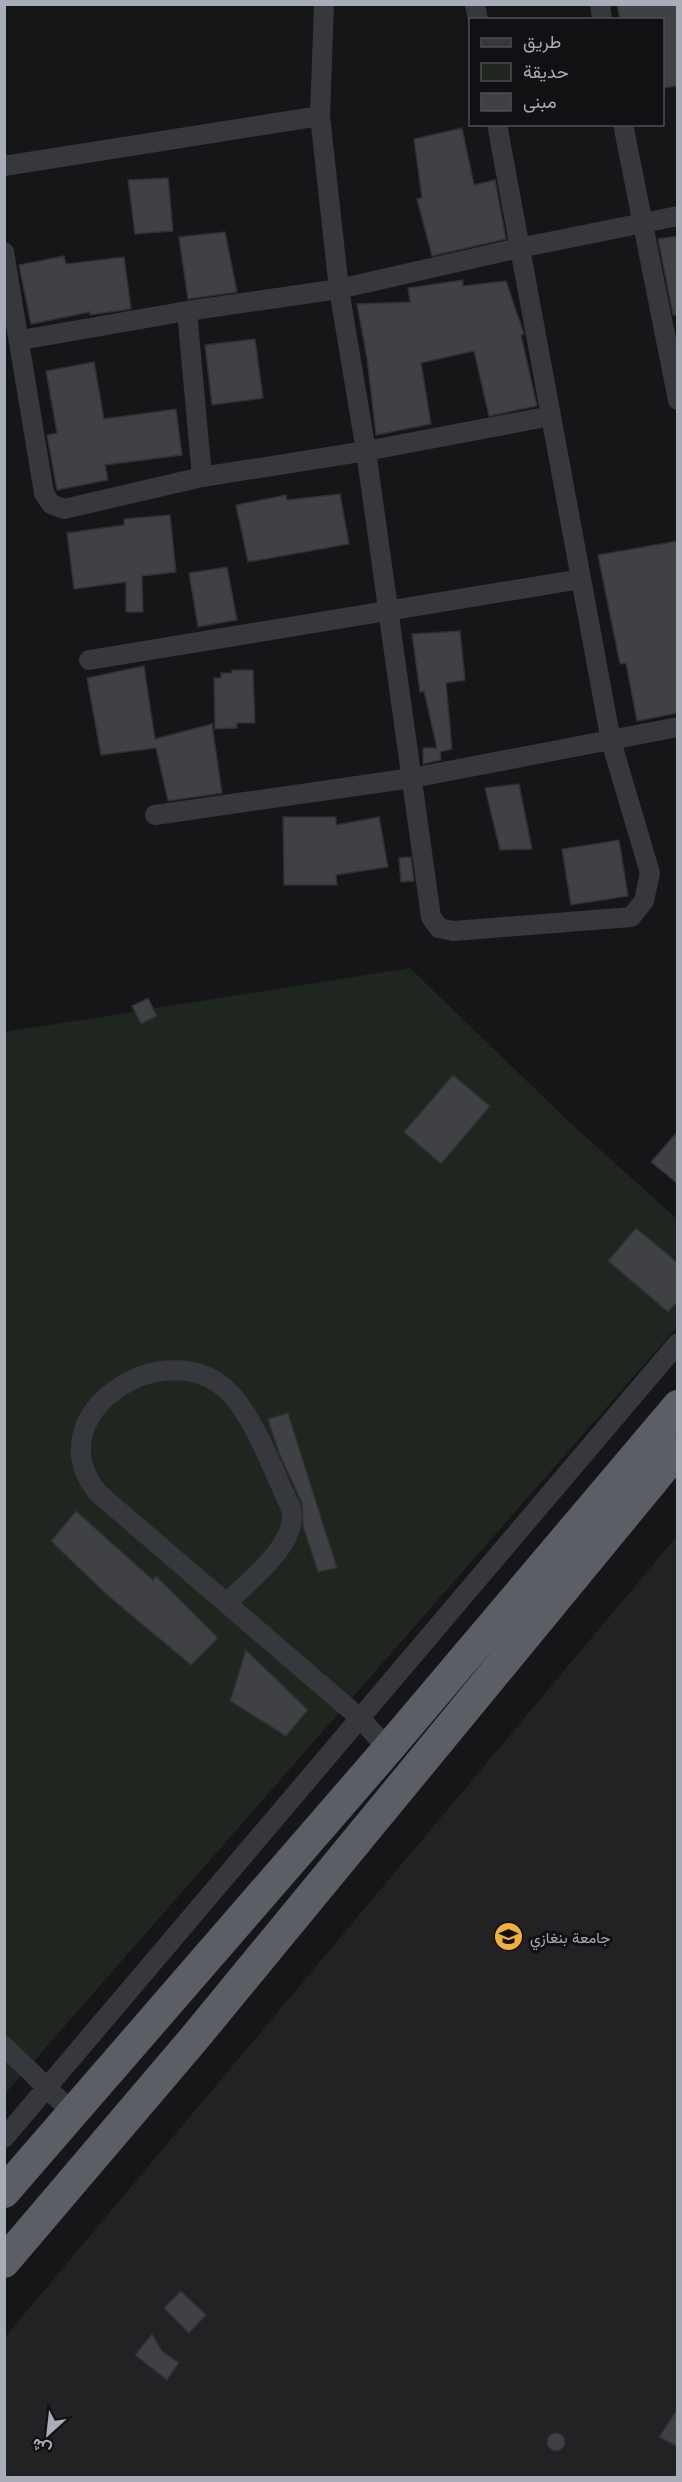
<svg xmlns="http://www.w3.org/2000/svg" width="682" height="2482" font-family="Inter,Vazirmatn,sans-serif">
  <rect width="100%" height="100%" fill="#161618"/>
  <path fill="#222225" d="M677 1536V2477L5 2478V2337Z"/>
  <path fill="#1e261f" d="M410 968 566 1119 677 1219V1327L5 2094V1032Z"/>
  <path fill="#404145" stroke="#303034" stroke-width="1.5" d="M617 4H678V86L663 88V20H620Z
    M462 128 474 185 495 180 506 239 432 256 417 199 422 198 414 139Z
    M168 178 173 231 135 234 128 180Z
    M225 232 237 292 188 299 179 237Z
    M678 236V315H673L658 239Z
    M64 256 66 264 124 257 131 309 90 315V312L31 324 19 265Z
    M463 280V286L506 281 523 331 524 334 521 335 537 406 489 416 474 351 421 363 431 424 376 435 367 358 357 304 410 302 408 288Z
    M255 339 263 398 212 405 205 345Z
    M94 362 104 419 176 409 182 455 105 465 108 480 57 490 47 435 57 433 46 371Z
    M340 494 349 544 248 562 236 505 286 495 287 500Z
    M170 515 176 572 142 576 143 612H126V582L74 589 67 533 124 525V519Z
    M678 541V713L637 721 626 663 620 664 598 555Z
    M227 567 237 620 198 627 189 573Z
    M460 631 465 680 446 683 452 749 440 752 441 760 423 764V748H437L424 691 420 692 412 634Z
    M144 666 155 739 212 724 222 793 168 801 156 748 101 755 87 678Z
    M232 670H253L255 723H237V728L215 729 214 678H221V673H232Z
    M519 784 532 849 500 850 485 788Z
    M283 817H336V825L379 817 388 867 336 875 337 885H284Z
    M619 840 628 896 571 905 562 849Z
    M411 857 414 881 401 882 399 858Z
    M148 998 157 1016 141 1024 132 1006Z
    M453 1075 490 1106 441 1164 404 1132Z
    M678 1131V1184L651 1162Z
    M636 1228 678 1263V1301L668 1312 608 1261Z
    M288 1413 337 1568 318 1572 303 1526 302 1503 279 1453 268 1419Z
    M76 1511 153 1580 156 1576 218 1638 191 1665 106 1594 51 1541Z
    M246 1650 308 1710 286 1736 230 1701Z
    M181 2291 206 2315 189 2333 164 2308Z
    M152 2334 162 2351 179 2363 167 2380 135 2355Z
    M678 2408V2447L659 2437Z
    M547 2442a9 9 0 1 1 18 0a9 9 0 1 1-18 0Z"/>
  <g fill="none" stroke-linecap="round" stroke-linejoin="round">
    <path stroke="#37383d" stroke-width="20" d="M475 4 478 20
      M600 4 602 20
      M497 124 611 741 650 873 644 901 631 917 453 931 439 928 431 917 366 451 339 289 519 248 678 216
      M623 124 678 400
      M4 166 320 116
      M4 252 44 493 51 504 64 509 202 477 187 311 339 289 320 116 324 4
      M21 340 187 311
      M202 477 366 451 551 416
      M89 660 581 579
      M155 815 412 778 678 727
      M227 1603C249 1580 300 1543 291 1508 275 1475 254 1416 228 1391 165 1330 34 1415 98 1493L361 1719 388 1749
      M4 2046 72 2112
      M4 2138 678 1343"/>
    <path stroke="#5b5e65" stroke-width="32" d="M4 2192 388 1749 678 1406
      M4 2262 192 2041 678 1450"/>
  </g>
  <defs>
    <symbol id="university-disc" viewBox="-11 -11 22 22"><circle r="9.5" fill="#f2b134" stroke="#111113"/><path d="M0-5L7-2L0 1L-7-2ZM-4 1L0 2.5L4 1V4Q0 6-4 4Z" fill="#111"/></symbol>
  </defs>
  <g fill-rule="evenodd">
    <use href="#university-disc" x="492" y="1920" width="33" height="33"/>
  </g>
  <g text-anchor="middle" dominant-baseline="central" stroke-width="6" stroke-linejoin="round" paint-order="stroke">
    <g font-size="15" fill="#a8adb8" stroke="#111113" text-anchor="start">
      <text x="530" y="1937">جامعة بنغازي</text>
    </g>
  </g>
  <rect width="682" height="2482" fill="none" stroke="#a8adb8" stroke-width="12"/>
  <rect x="469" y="18" width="195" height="108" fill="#111113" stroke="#4d4f55" stroke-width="1.5"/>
  <rect x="481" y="38" width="30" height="9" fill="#37383d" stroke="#4d4f55" stroke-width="1.5"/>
  <text x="523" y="48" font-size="18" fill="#a8adb8">طريق</text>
  <rect x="481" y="63" width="30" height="18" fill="#1e261f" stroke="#4d4f55" stroke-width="1.5"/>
  <text x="523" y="78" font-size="18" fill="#a8adb8">حديقة</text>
  <rect x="481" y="93" width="30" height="18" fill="#404145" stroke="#4d4f55" stroke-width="1.5"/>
  <text x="523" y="108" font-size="18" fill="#a8adb8">مبنى</text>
  <g transform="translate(48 2434) rotate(207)" stroke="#111113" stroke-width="4.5" paint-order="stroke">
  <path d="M0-4.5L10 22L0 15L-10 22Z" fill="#a8adb8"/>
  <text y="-9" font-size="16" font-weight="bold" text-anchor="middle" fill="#a8adb8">ش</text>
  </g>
</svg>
